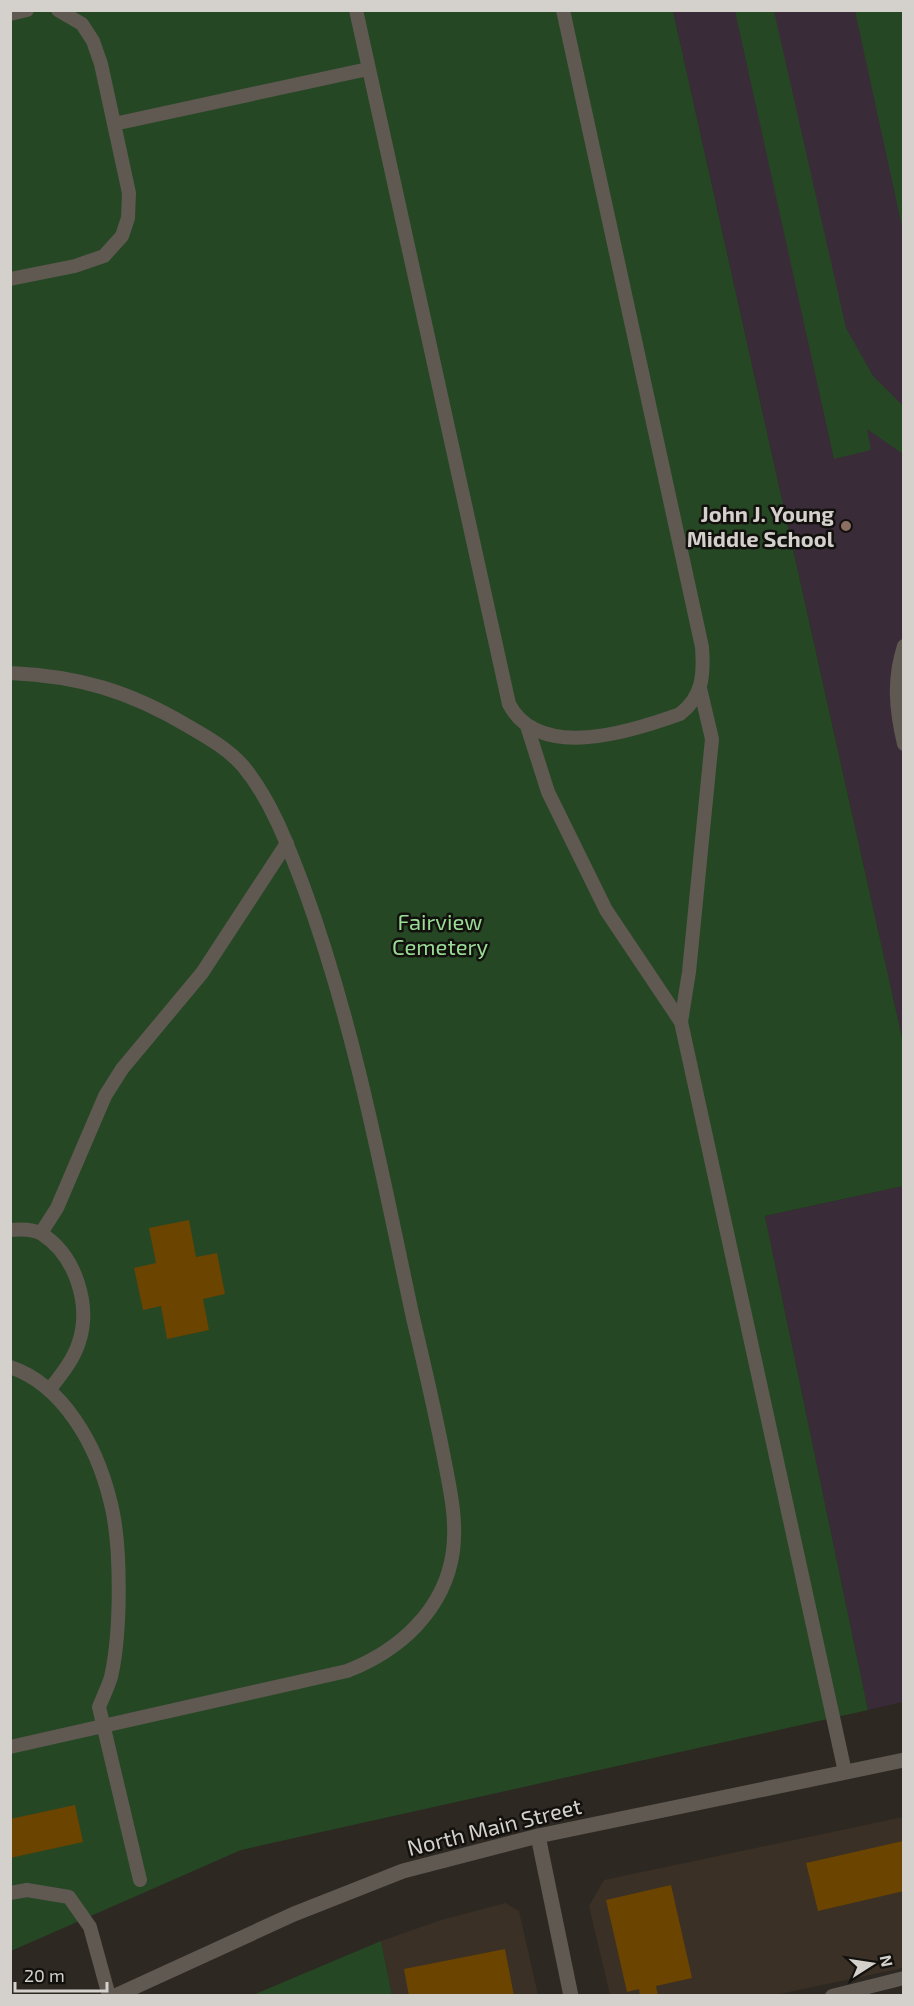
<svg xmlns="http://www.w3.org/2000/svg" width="914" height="2006" font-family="'Exo 2',sans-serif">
  <rect width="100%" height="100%" fill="#2d2821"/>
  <path fill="#3a3025" d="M903 1817V1968L775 1995H610L589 1906 604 1880Z
    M505 1903 519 1911 538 1995H392L381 1941 438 1921Z"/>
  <path fill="#392b38" d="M673 11H903V1042Z
    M903 1186V1702L868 1710 765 1216Z"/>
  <path fill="#264724" d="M11 11H673L903 1042V1186L765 1216 868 1710 241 1850 11 1951Z
    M735 11H774L846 328 873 376 903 406V454L867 429 871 450 834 459Z
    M855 11H903V231Z
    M381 1941 392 1995H253Z"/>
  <path fill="#6b4400" d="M189 1220 196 1257 217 1253 225 1294 203 1299 209 1330 167 1339 161 1306 143 1310 134 1268 156 1263 149 1228Z
    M75 1805 83 1842 10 1858V1819Z
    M903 1841 904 1891 818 1911 806 1863Z
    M671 1885 692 1978 656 1986 658 1996H640L639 1989 627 1992 606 1900Z
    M505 1949 514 1996H409L404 1969Z"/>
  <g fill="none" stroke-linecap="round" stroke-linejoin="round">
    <path stroke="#5f5952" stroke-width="14" d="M356 10 509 704C539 762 633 731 680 714 703 696 704 675 702 647L563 10
      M10 14 27 10
      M114 124 368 69
      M10 279 75 266 104 256 122 236 128 218 129 193 101 64 93 41 82 24 58 10
      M904 646C893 680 896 710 904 744
      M10 673C79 676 129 691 188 726 207 737 228 749 243 766 272 801 288 846 304 888 355 1027 382 1174 413 1318 424 1364 435 1411 444 1458 450 1489 457 1519 453 1551 445 1610 399 1651 347 1671L10 1747
      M700 688 712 739 689 972 681 1022 845 1772
      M527 726 548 792 606 910 681 1022
      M10 1230C20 1229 34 1229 42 1234 76 1256 91 1305 79 1342 74 1359 61 1375 50 1389
      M41 1233 57 1208 105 1096 122 1069 202 973 287 843
      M10 1367C64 1385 97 1447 110 1500 122 1544 121 1633 111 1677 108 1687 103 1697 99 1707L140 1880
      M10 1893 27 1890 69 1897 90 1927 109 1996
      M832 1996 904 1978"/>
    <path stroke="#5f5952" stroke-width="15" d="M538 1836 571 1996"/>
    <path stroke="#5f5952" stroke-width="15" d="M115 1996 294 1914 403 1871 538 1836 904 1760"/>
  </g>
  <circle fill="#8d6e63" stroke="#13110e" stroke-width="2" cx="846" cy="526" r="6"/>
  <g text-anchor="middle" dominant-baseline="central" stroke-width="5" stroke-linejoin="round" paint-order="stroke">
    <g font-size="22" font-weight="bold" fill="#d4d0cc" stroke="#13110e" text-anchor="end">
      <text x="834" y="513">John J. Young<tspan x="834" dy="25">Middle School</tspan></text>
    </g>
    <g font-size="22" fill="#99dc95" stroke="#13110e">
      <text x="440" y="921">Fairview<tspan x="440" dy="25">Cemetery</tspan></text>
    </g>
    <g font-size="22" fill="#d4d0cc" stroke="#13110e">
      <text transform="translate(494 1826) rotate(-14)">North Main Street</text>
    </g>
  </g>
  <rect width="914" height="2006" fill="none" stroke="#d4d0cc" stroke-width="24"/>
  <g transform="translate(872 1964) rotate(78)" stroke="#13110e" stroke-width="4.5" paint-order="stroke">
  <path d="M0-4.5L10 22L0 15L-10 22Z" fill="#d4d0cc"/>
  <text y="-9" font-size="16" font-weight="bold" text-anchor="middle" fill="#d4d0cc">N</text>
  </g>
  <path d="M15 1982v9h92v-9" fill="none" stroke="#d4d0cc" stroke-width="3"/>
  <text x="24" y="1982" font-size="18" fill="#d4d0cc" stroke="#13110e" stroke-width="4.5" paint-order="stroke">20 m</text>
</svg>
